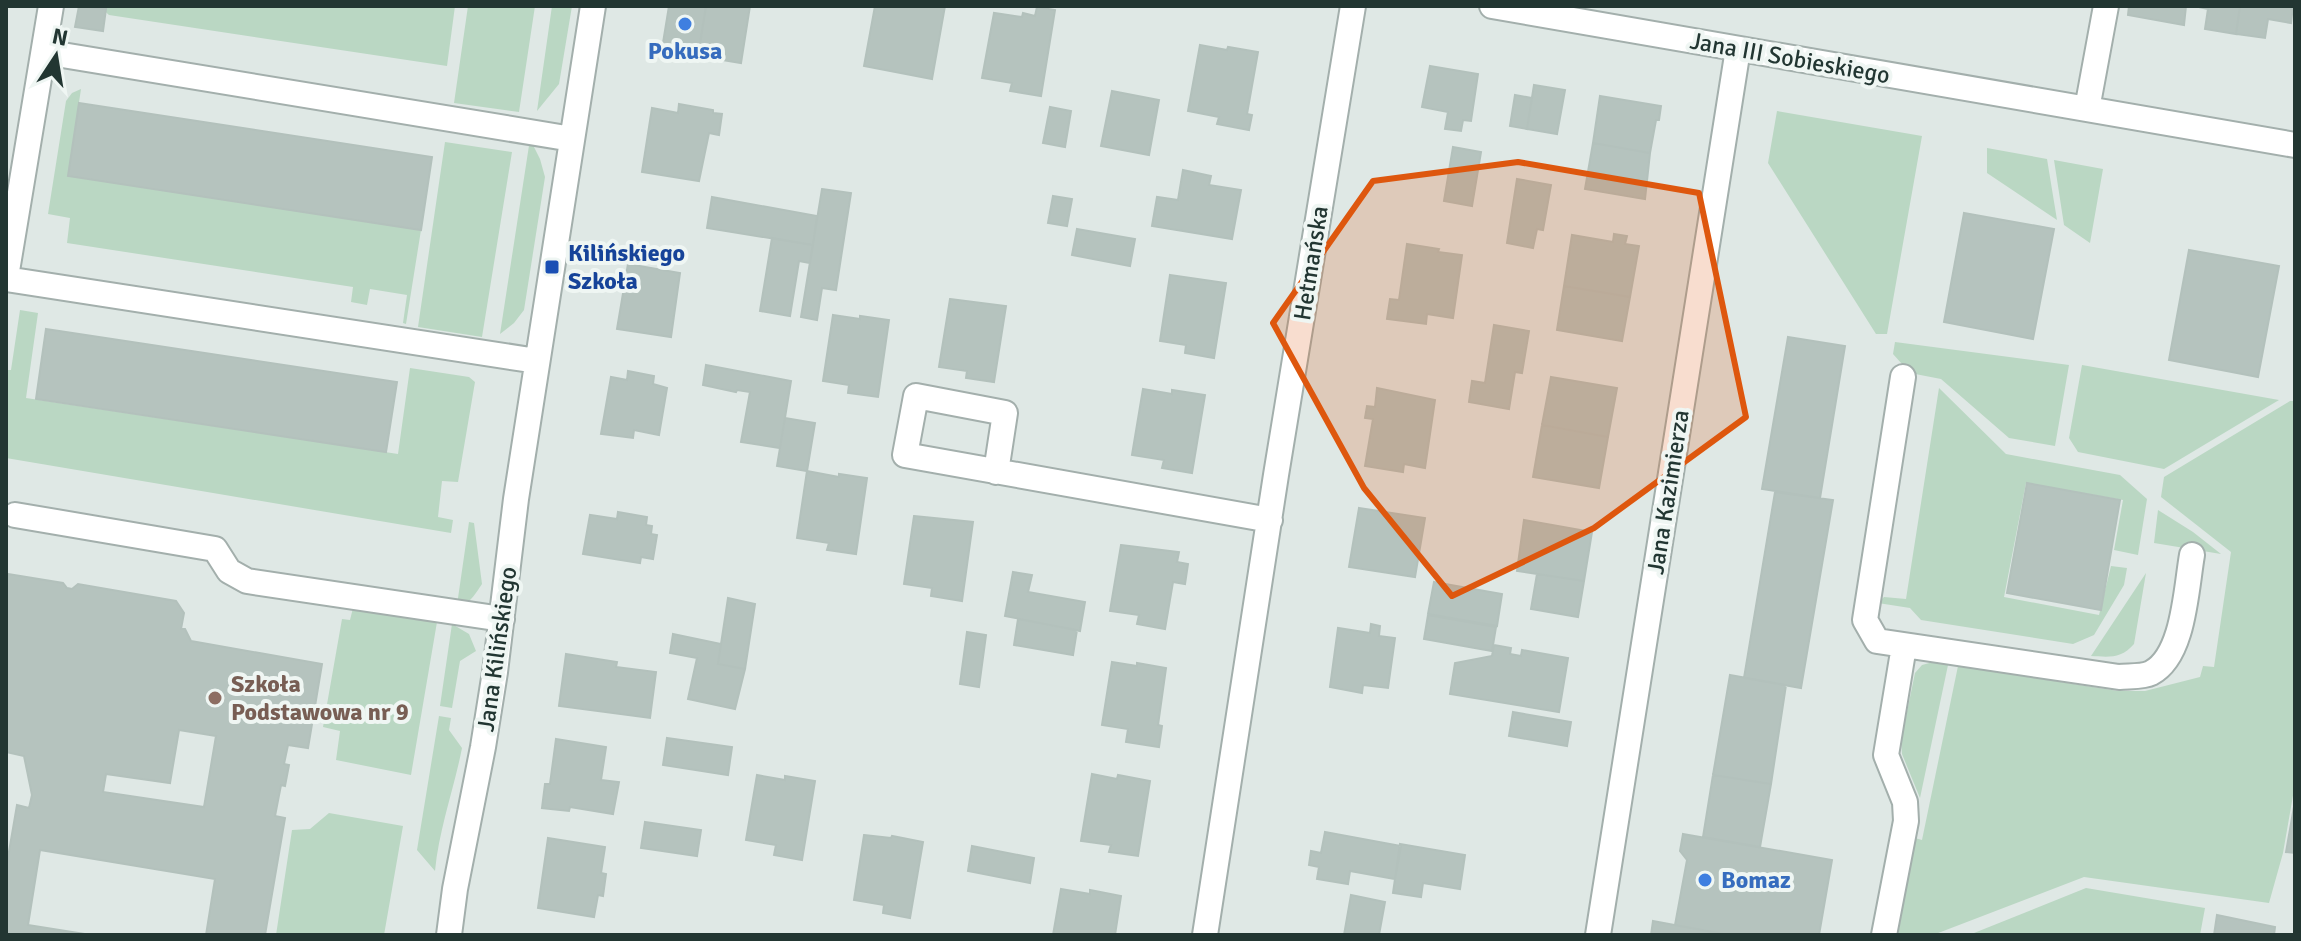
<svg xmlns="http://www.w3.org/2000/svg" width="2301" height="941" font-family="Signika,sans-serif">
  <rect width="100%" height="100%" fill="#dfe8e5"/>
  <path fill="#bad7c3" d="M99 6H455L447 66 109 15Z
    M468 6H535L519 112 454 103Z
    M552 6H572L559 84 537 111Z
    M81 89 68 176 421 230 406 324 403 323 407 295 370 289 367 305 351 302 353 287 67 243 70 218 48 214 66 101 72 93Z
    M1777 111 1922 136 1887 334H1876L1768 163Z
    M530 139 540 159 545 177 524 310 514 323 500 334Z
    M445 142 512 152 482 337 418 327Z
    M1987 148 2047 159 2057 220 1987 173Z
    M2054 160 2103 169 2090 243 2064 225Z
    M20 310 38 313 26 398 398 454 410 368 469 377 475 382 458 482 442 481 438 517 453 520 451 533 6 458V370H11Z
    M1895 342 2069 365 2055 446 2009 438 1941 379 1910 373 1893 354Z
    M2082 365 2279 400 2164 469 2078 452 2069 438Z
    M1939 388 2006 454 2120 475 2147 499 2138 555 2114 550 2123 500 2026 483 2004 597 2099 615 2111 566 2127 568 2124 585 2094 635 2073 644 1921 620 1910 608 1878 603 1884 597 1906 599Z
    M2290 401H2295V784L2283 853 2269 903 2084 877 1933 935H1898L1915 838 1922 840 1958 666 2118 691H2145L2200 677 2203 666 2214 667 2231 552 2161 497 2164 477Z
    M2158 510 2193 532 2221 554 2154 543Z
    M469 522 474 523 482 584C475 594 470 605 457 605Z
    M2146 573 2134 644C2121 659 2109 657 2091 656Z
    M353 608 437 622 411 775 336 760 340 731 323 727 342 619 350 620Z
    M452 624 469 634 476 651 460 661 452 708 440 706Z
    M1933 662 1948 665 1920 798 1902 754 1901 741 1915 673 1922 665Z
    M439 716 451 718 449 730 462 748C454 789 439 829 435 871L417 850Z
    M329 813 403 826 384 935H276L292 830 310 829Z
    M2086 888 2205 908 2200 935H1969Z"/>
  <path fill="#b5c3be" stroke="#b3c1bc" stroke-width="2" fill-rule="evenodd" d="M79 6 106 9 103 31 75 27Z
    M669 6H706L698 56 662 49Z
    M706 6H750L741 63 698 56Z
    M875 6H945L932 79 864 66Z
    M2129 6H2186L2184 25 2128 15Z
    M2194 6H2240L2236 34 2205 29 2208 9Z
    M2240 6H2293L2291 23 2268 19 2265 38 2236 34Z
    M1037 7 1055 10 1041 96 1010 91 1012 83 982 78 994 13 1022 17 1023 13 1035 16Z
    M1200 45 1227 50 1228 47 1258 52 1247 114 1252 115 1249 130 1217 124 1219 117 1188 111Z
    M1430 66 1478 74 1471 121 1463 120 1461 131 1445 129 1448 112 1422 107Z
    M1534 85 1565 90 1557 134 1527 129Z
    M1112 91 1159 100 1149 155 1101 146Z
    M1515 95 1532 98 1527 129 1510 126Z
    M1600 96 1661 106 1659 120H1656L1650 153 1593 143Z
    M79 103 432 157 421 230 68 176Z
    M679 104 713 110V113L722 114 719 135 709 133 699 181 642 172 652 108 678 113Z
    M1050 107 1071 111 1065 147 1043 143Z
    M1593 143 1650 153 1645 199 1585 189Z
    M1453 147 1481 152 1472 206 1444 201Z
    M1183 170 1211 176 1209 185 1241 190 1232 239 1152 226 1157 197 1178 200Z
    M1517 179 1551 185 1543 230 1537 229 1533 248 1507 243Z
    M822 189 851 193 836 290 822 288 817 320 801 317Z
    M1053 196 1072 199 1067 226 1048 223Z
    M712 197 817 216 813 245 707 228Z
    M1964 213 2054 229 2033 339 1944 322Z
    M1077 229 1135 239 1130 266 1072 255Z
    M1614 234 1627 236 1625 244 1639 246 1630 297 1564 286 1572 235 1613 242Z
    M772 238 813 245 810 263 799 261 790 316 760 311Z
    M1407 244 1439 249 1438 252 1462 255 1453 318 1427 314 1426 324 1387 319 1390 299 1399 300Z
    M2189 250 2279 266 2258 377 2169 360Z
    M628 264 680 273 671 337 617 329Z
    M1170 275 1226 283 1214 358 1185 353 1186 345 1160 341Z
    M1564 286 1630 297 1622 341 1557 330Z
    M950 299 1006 306 994 382 966 378 967 371 939 367Z
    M833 315 860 319V316L889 320 878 397 848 393 849 385 823 381Z
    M1494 325 1529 331 1522 373 1515 372 1509 409 1469 402 1472 381 1485 383Z
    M46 329 397 382 386 452 36 399Z
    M1788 337 1845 346 1820 498 1762 489Z
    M706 365 791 381 780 448 741 442 750 392 737 390 736 392 703 385Z
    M628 371 654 376 653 384 667 388 659 435 634 430 633 438 601 434 611 377 627 380Z
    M1551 377 1617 388 1608 437 1542 425Z
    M1377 388 1435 400 1425 468 1404 464 1403 472 1365 466 1373 419 1365 418 1367 406 1375 407Z
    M1143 389 1172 394V390L1205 395 1192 473 1162 468 1164 460 1132 455Z
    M785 418 815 423 807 471 777 466Z
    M1542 425 1608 437 1599 488 1533 477Z
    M807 471 839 477V474L867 478 856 554 827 550 829 543 797 538Z
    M2027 483 2120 500 2101 610 2007 593Z
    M1775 492 1833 500 1801 688 1744 678Z
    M1359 508 1425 518 1415 577 1349 567Z
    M618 512 647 517 646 525 652 526 651 534 657 535 653 559 641 557 640 563 583 554 590 515 617 519Z
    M914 516 973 522 962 601 931 596 932 588 904 584Z
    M1524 520 1592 532 1584 581 1517 571Z
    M1121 545 1179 552 1177 562 1188 564 1185 584 1173 582 1165 629 1137 624 1139 615 1110 611Z
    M1013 572 1032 575 1028 592 1085 602 1080 631 1005 616Z
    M8 574 63 583 67 588 72 589 78 584 176 601 184 613 181 629H185L191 641 322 664 308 748 288 745 284 764 289 765 285 786 281 785 275 816 285 818 265 935H206L215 879 40 850 28 925 91 935H6V869L17 805 29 808 32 795 24 756 6 752V582ZM179 730 216 736 204 807 103 792 106 774 170 783Z
    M1537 574 1584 581 1578 617 1531 609Z
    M1434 582 1502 594 1497 626 1428 614Z
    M728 598 755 604 745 669 718 664Z
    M1428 615 1496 627 1492 651 1424 639Z
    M1018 619 1077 630 1073 655 1014 645Z
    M1371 624 1380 626 1379 636 1395 638 1388 688 1363 685 1362 693 1330 687 1338 628 1370 633Z
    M967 632 986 635 979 687 960 684Z
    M673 634 721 644 718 664 745 669 735 709 688 699 697 658 670 653Z
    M1494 645 1511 648 1510 654 1521 656 1522 650 1568 658 1559 712 1450 694 1455 663 1492 656Z
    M566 654 617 662 616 667 656 672 650 718 559 706Z
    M1112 662 1137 666V663L1166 668 1158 725 1162 726 1159 747 1126 742 1128 729 1102 725Z
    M1730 675 1786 685 1771 784 1713 775Z
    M1513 712 1571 722 1567 746 1509 736Z
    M667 738 732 747 728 775 663 765Z
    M556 739 606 747 601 780 619 782 613 814 570 807 569 811 542 808 545 784H550Z
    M1092 774 1117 779 1118 775 1150 781 1138 856 1109 852 1111 845 1081 841Z
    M757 775 785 780V776L815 781 802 860 774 855 776 845 746 840Z
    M1713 775 1771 784 1760 847 1703 837Z
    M2295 801V853L2286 852Z
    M645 822 701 830 697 856 641 848Z
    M1325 832 1401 846 1395 879 1350 871 1348 884 1317 879 1319 867 1309 865 1311 851 1321 853Z
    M1683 834 1832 860 1819 935H1729L1675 925 1687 860 1680 851Z
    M864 835 891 838 892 836 923 842 910 918 883 913 884 905 854 900Z
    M548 838 605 847 601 873 606 874 603 896 598 895 594 917 538 908Z
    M1400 844 1465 855 1460 889 1423 883 1421 897 1393 893Z
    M972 846 1034 858 1030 883 968 871Z
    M1061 889 1090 894V890L1121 896 1115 935H1053Z
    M1351 895 1385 902 1379 935H1344Z
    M2217 915 2275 927 2274 935H2214Z
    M1653 921 1723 934V935H1651Z"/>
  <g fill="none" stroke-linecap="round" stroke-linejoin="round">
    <defs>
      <path id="minor" d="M1492 6 2295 145
        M44 52 572 139
        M2087 109 2106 6
        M6 277 51 6
        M6 279 537 361
        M1903 377 1865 620 1877 641 2119 677C2129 676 2143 677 2151 673 2184 656 2186 589 2192 555
        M996 472 1005 413 916 396 905 455 1270 520
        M15 515 215 549 229 571 247 581 502 619
        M449 935 455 889 483 747 495 672 516 499 593 6
        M1205 935 1276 475 1353 6
        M1598 935 1738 49
        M1884 935 1906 821 1905 802 1886 755 1904 646"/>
    </defs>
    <use href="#minor" stroke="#a3afac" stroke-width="28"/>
    <use href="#minor" stroke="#fff" stroke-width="24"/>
  </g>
  <path fill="#de570e" fill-opacity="0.2" stroke="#de570e" stroke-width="6" stroke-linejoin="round" d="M1518 162 1699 193 1746 417 1594 528 1452 596 1364 488 1273 323 1373 181Z"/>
  <g fill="#3f7fe0" stroke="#eff6f3" stroke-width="3">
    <circle cx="685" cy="24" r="8"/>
    <circle cx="1705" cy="880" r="8"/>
  </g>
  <rect fill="#1a4fb4" stroke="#eff6f3" stroke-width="3" x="544" y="259" width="16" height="16" rx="4"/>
  <circle fill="#8d6e63" stroke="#eff6f3" stroke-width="3" cx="215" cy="698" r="8"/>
  <g text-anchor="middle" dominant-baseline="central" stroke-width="8" stroke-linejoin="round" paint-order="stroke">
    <g font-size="24" font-weight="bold" fill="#366cbe" stroke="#eff6f3">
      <text x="685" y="51">Pokusa</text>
      <text x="1721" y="880" text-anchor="start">Bomaz</text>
    </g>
    <g font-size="24" fill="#223632" stroke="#eff6f3">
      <text transform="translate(1790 58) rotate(10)">Jana III Sobieskiego</text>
      <text transform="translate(1311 263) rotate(-81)">Hetmańska</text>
      <text transform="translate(1668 492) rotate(-81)">Jana Kazimierza</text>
      <text transform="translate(497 649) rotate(-82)">Jana Kilińskiego</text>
    </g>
    <g font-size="24" font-weight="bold" fill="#164399" stroke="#eff6f3" text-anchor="start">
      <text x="568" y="253">Kilińskiego<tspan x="568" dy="28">Szkoła</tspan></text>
    </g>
    <g font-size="24" font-weight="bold" fill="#785e54" stroke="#eff6f3" text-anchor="start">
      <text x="231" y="684">Szkoła<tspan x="231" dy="28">Podstawowa nr 9</tspan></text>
    </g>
  </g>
  <rect width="2301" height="941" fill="none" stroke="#223632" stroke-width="16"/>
  <g transform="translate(56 56) rotate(12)" stroke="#eff6f3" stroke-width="6" paint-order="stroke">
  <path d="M0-6L14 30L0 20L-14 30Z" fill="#223632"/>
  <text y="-12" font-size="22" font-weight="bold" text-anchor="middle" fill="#223632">N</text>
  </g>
</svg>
